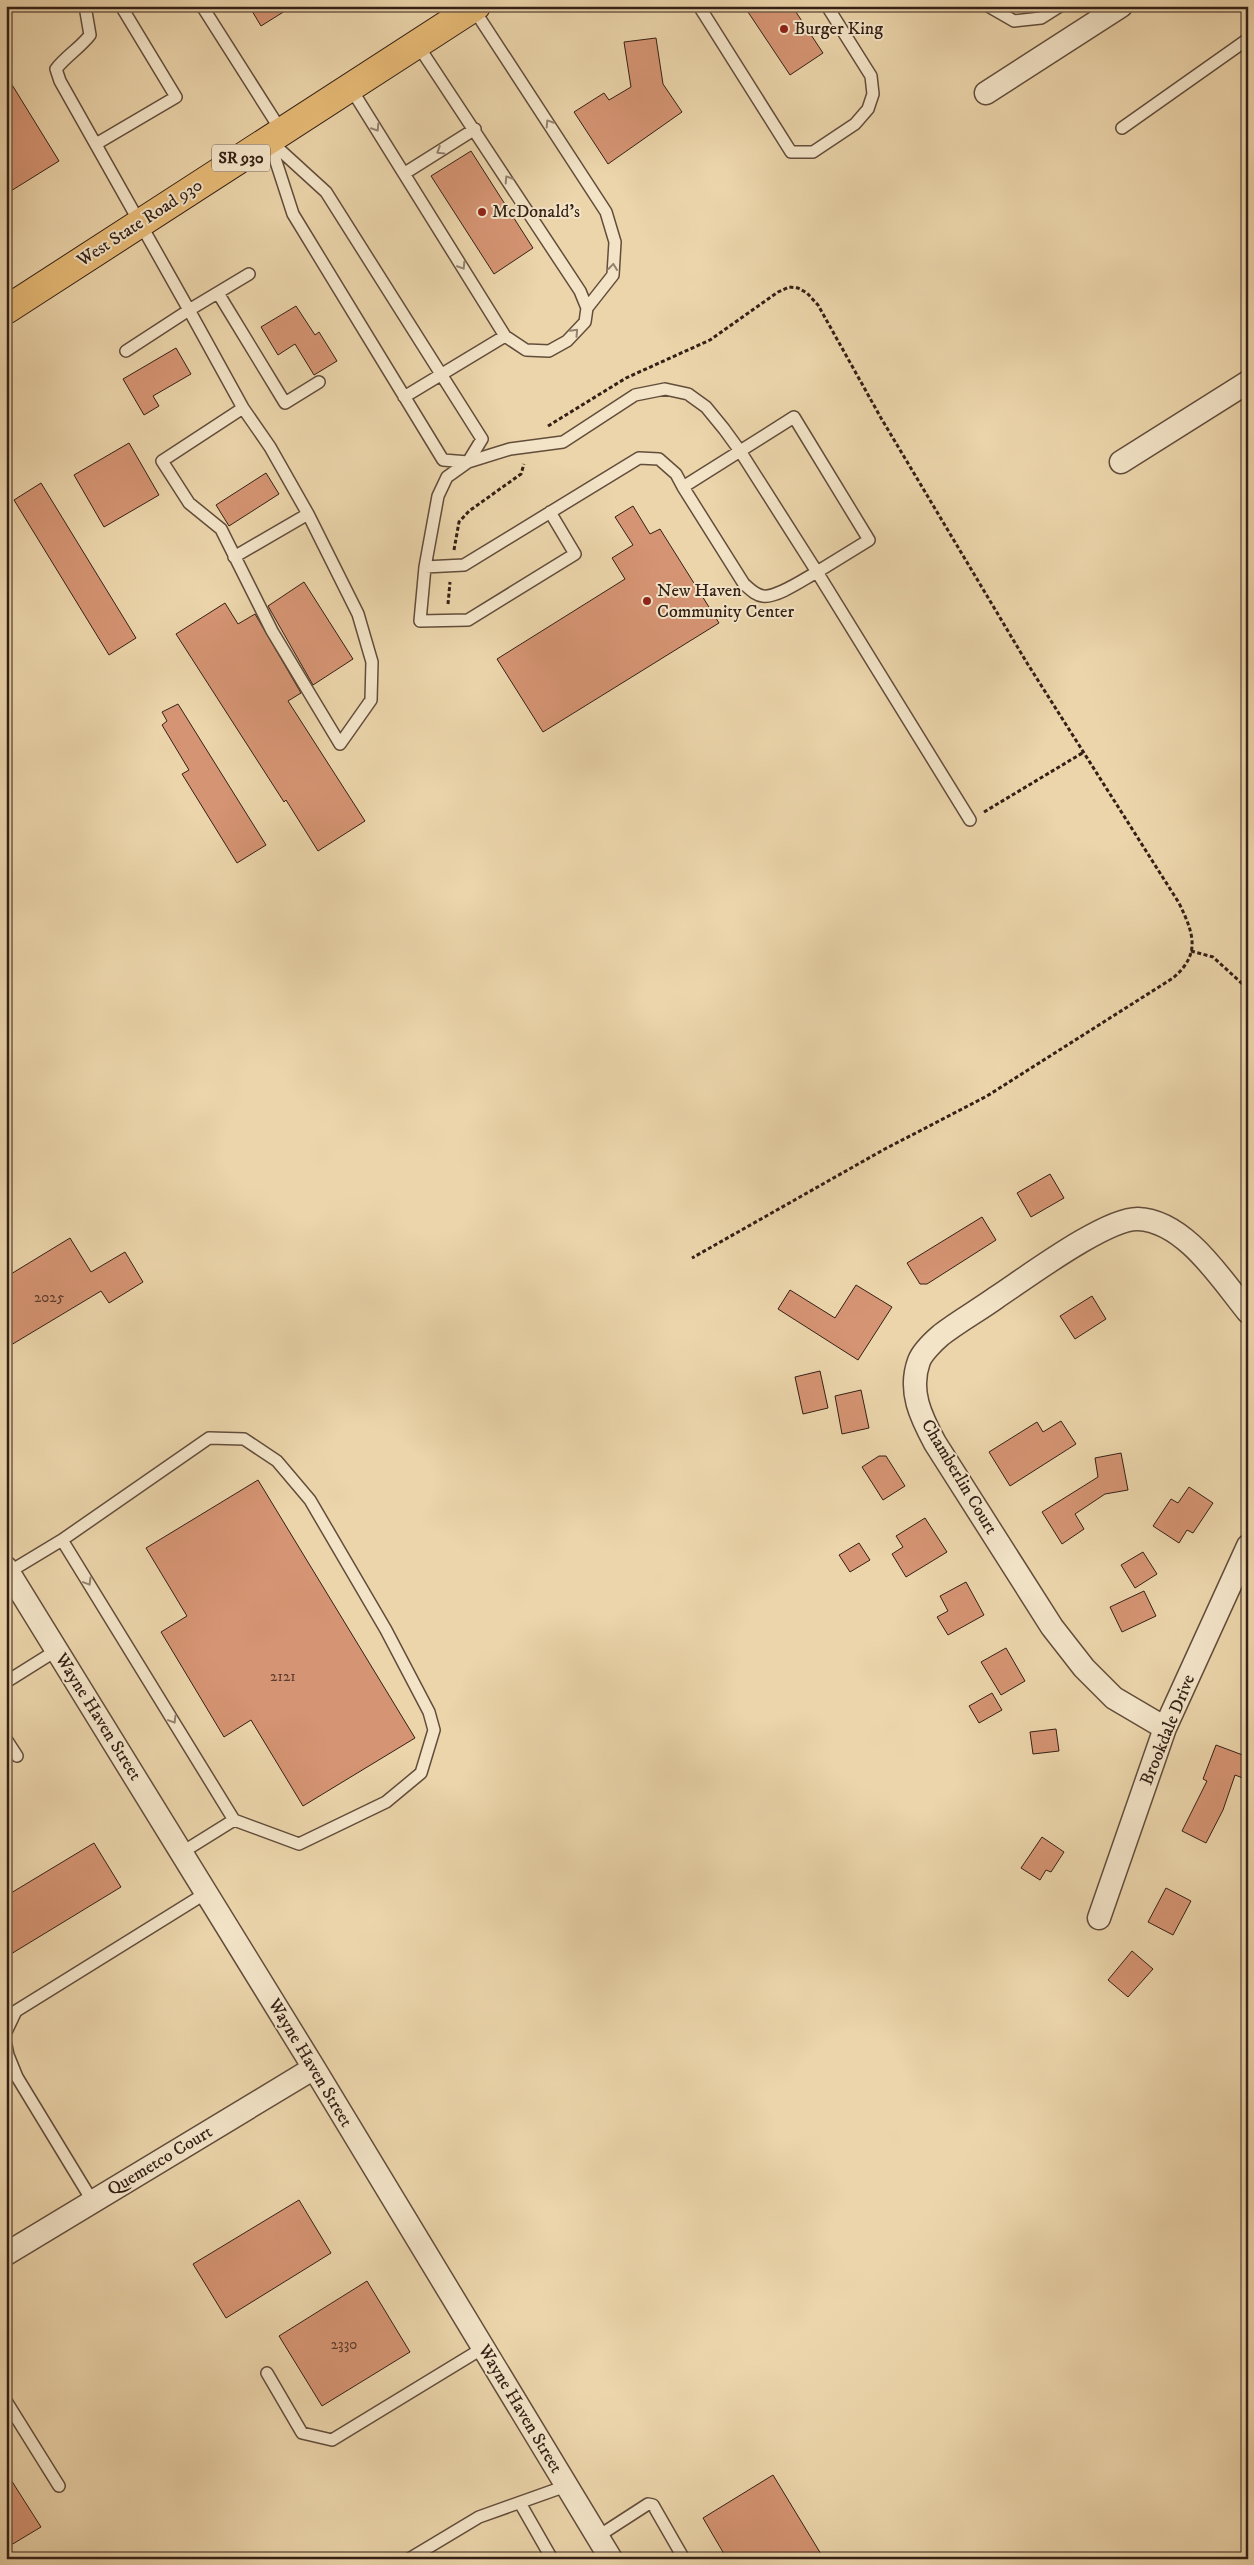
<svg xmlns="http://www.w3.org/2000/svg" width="1254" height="2565" font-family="'IM FELL DW Pica',serif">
  <rect width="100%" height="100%" fill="#ecd5ab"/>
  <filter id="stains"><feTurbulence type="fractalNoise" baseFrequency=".004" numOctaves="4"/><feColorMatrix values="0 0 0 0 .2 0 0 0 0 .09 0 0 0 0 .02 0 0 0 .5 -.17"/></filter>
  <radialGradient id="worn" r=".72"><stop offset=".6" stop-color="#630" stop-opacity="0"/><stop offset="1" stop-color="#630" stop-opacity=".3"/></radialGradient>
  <path fill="#d59473" stroke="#342016" d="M249 6H293L261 26Z
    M744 6H792L823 53 790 75Z
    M656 38 663 84 682 112 608 164 574 112 604 93 609 100 631 87 624 42Z
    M6 75 59 161 6 194Z
    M471 151 533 248 494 274 431 176Z
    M296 306 315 335 319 332 337 361 314 375 295 344 278 355 261 327Z
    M176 348 191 374 153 396 159 406 144 415 123 379Z
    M129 443 159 495 104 527 74 475Z
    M266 473 279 494 229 526 216 505Z
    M41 483 136 638 109 655 14 500Z
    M633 506 650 534 660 529 719 623 543 732 497 659 625 579 612 558 633 545 615 517Z
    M304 582 353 659 313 685 268 606Z
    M225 603 238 624 255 614 301 693 288 701 365 821 318 851 286 800 284 802 176 634Z
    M178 704 266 845 237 863 182 774 189 770 162 725 167 721 162 712Z
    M1050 1174 1064 1198 1031 1217 1017 1193Z
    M982 1217 996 1240 927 1284H920L907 1263Z
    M70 1238 91 1272 125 1252 143 1282 109 1303 101 1291 6 1348V1277Z
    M856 1285 892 1307 858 1360 778 1309 790 1290 835 1318Z
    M1092 1296 1106 1319 1075 1339 1060 1316Z
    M820 1371 828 1408 803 1414 795 1377Z
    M861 1390 869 1428 842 1434 835 1396Z
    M1061 1421 1076 1444 1010 1486 989 1452 1037 1422 1043 1432Z
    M1121 1453 1128 1490 1105 1494 1075 1514 1084 1529 1062 1544 1042 1512 1098 1477 1095 1458Z
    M879 1456H886L905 1486 883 1500 862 1467Z
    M258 1480 415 1738 303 1806 251 1720 224 1737 161 1632 187 1616 146 1548Z
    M1189 1487 1213 1503 1193 1533 1187 1530 1179 1543 1153 1526 1171 1499 1178 1503Z
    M925 1518 947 1552 906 1577 892 1554 903 1547 896 1536Z
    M859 1543 870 1560 850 1572 839 1555Z
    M1143 1552 1157 1574 1135 1588 1121 1565Z
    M966 1582 984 1615 948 1635 937 1617 948 1611 940 1596Z
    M1144 1591 1156 1616 1122 1632 1110 1607Z
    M1006 1648 1025 1681 1001 1695 981 1662Z
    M992 1693 1002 1710 979 1723 969 1706Z
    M1056 1729 1059 1751 1033 1754 1030 1732Z
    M1216 1745 1248 1757V1780L1235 1775 1223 1810 1206 1843 1182 1831 1207 1781 1203 1779Z
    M1042 1837 1064 1852 1051 1872 1046 1870 1040 1880 1021 1868Z
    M94 1843 121 1887 6 1957V1896Z
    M1166 1888 1191 1901 1173 1935 1148 1922Z
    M1132 1951 1153 1969 1128 1997 1108 1980Z
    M299 2200 331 2253 226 2318 193 2264Z
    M367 2281 410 2352 322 2406 279 2336Z
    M6 2472 41 2527 6 2548Z
    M773 2475 824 2559H727L703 2518Z"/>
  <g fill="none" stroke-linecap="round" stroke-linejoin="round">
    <defs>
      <path id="lane" d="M85 6 90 35C80 48 66 56 56 69L60 81 189 310 249 274
        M202 6 282 132
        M699 6 791 152H813L855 124 868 109 873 94 871 76 827 6
        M988 6 1014 21 1041 18 1060 6
        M473 8 606 212 615 242 613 275 587 308
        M350 87 505 336 526 350 549 351 567 341 585 322 587 308 580 291 417 44
        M1122 128 1248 39
        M269 140 326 192 482 439 468 462 443 460 293 214Z
        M96 144 176 97 121 6
        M405 173 475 129
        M218 293 285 403 319 382
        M126 351 189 310 243 408 270 447 308 514 358 614 372 662 371 700 340 744 272 631 221 529 189 503 162 461 243 408
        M404 397 505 336
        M550 512 575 554 468 620 420 621 425 567 438 496 447 477 468 462 510 449 563 442 635 395 665 389 688 394 706 407 724 429 740 451 817 572C804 579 777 598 763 596 755 595 750 589 744 584L683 487 794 417 869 540 817 572 970 820
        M234 557 308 514
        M425 567 464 565 639 458 659 459 676 474 683 487
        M9 1572 62 1540 209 1438 244 1439 277 1461 310 1500 386 1630 429 1712 434 1730 421 1773 386 1802 299 1844 234 1820 62 1540
        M6 1682 57 1650
        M6 1739 17 1756
        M181 1853 234 1820
        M6 2032 16 2011 206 1893
        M6 2045 8 2055 17 2077 93 2202
        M267 2373 302 2433 332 2440 483 2348
        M6 2401 59 2486
        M520 2503 552 2559
        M597 2537 648 2504 653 2505 684 2559
        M409 2559 479 2517 566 2486"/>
      <path id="street" d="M986 93 1121 6
        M1121 462 1248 382
        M6 1568 314 2068 611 2559
        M1165 1728 1114 1698 1084 1668 1052 1627 935 1443C921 1417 908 1391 919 1361 922 1353 934 1341 941 1335 959 1321 979 1310 997 1297 1026 1278 1106 1218 1138 1219 1185 1221 1221 1279 1248 1312
        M1099 1918 1165 1728 1248 1546
        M6 2254 314 2068"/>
      <path id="highway" d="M6 310 476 6"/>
    </defs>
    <use href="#lane" stroke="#624d3b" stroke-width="14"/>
    <use href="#street" stroke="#624d3b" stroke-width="25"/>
    <use href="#highway" stroke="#342016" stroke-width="30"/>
    <path stroke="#342016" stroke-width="3" stroke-dasharray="4 2.5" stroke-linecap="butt" d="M548 426 626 378 710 340 778 292 789 287 798 288 807 293 818 305 881 418 1027 663 1179 903C1194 934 1201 954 1173 978L987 1096 883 1150 692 1258
      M454 550 459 522 469 511 521 474 524 464
      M448 604 450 582
      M984 812 1084 752
      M1191 951 1213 957 1248 989"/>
    <use href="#lane" stroke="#f3e4c8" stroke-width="11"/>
    <use href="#street" stroke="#f3e4c8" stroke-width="22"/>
    <use href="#highway" stroke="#e6ba76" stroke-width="28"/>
  </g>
  <defs><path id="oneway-chevron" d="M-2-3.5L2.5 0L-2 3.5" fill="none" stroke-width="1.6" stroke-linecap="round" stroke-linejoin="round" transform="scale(1.25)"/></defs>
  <g stroke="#94826f">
    <use href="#oneway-chevron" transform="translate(549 123) rotate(-123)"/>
    <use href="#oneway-chevron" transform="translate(376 128) rotate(57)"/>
    <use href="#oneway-chevron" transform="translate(440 151) rotate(148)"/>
    <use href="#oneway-chevron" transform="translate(508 179) rotate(-123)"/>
    <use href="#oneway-chevron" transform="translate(462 266) rotate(58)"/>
    <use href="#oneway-chevron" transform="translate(613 267) rotate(-83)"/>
    <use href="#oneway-chevron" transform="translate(575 332) rotate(-47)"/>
    <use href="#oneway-chevron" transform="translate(88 1582) rotate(59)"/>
    <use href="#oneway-chevron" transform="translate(173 1720) rotate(59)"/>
  </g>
  <g fill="#8f2418" stroke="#f3e4c8" stroke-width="2">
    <circle cx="784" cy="29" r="5"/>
    <circle cx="482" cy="212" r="5"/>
    <circle cx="647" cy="601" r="5"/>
  </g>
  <g text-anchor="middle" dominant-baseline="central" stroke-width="4" stroke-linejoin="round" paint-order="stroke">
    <g font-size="15" fill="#5c3d2d">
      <text x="49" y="1297">2025</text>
      <text x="283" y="1676">2121</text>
      <text x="344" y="2344">2330</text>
    </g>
    <rect fill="#f3e4c8" stroke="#6d5b4b" stroke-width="1" x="212" y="144.5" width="58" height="27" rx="4"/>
    <g font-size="16" font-weight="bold" fill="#342016">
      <text x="241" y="158">SR 930</text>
    </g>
    <g font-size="18" fill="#342016" stroke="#f3e4c8" text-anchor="start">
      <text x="794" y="29">Burger King</text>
      <text x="492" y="212">McDonald's</text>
      <text x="657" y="591">New Haven<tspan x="657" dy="21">Community Center</tspan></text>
    </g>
    <g font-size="18" fill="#342016" stroke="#f3e4c8">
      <text transform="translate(140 223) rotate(-33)">West State Road 930</text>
      <text transform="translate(959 1477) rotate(59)">Chamberlin Court</text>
      <text transform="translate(98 1717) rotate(58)">Wayne Haven Street</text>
      <text transform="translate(1168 1730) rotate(-68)">Brookdale Drive</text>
      <text transform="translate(310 2063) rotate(59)">Wayne Haven Street</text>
      <text transform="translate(160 2161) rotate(-31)">Quemetco Court</text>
      <text transform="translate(520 2409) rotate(59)">Wayne Haven Street</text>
    </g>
  </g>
  <rect width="1254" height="2565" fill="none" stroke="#ecd5ab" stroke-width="25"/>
  <rect x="8" y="8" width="1239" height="2550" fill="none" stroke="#342016" stroke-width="2.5"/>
  <rect x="12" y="12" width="1229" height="2540" fill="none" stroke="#342016"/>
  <rect width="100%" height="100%" filter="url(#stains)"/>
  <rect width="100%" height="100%" fill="url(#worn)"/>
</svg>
